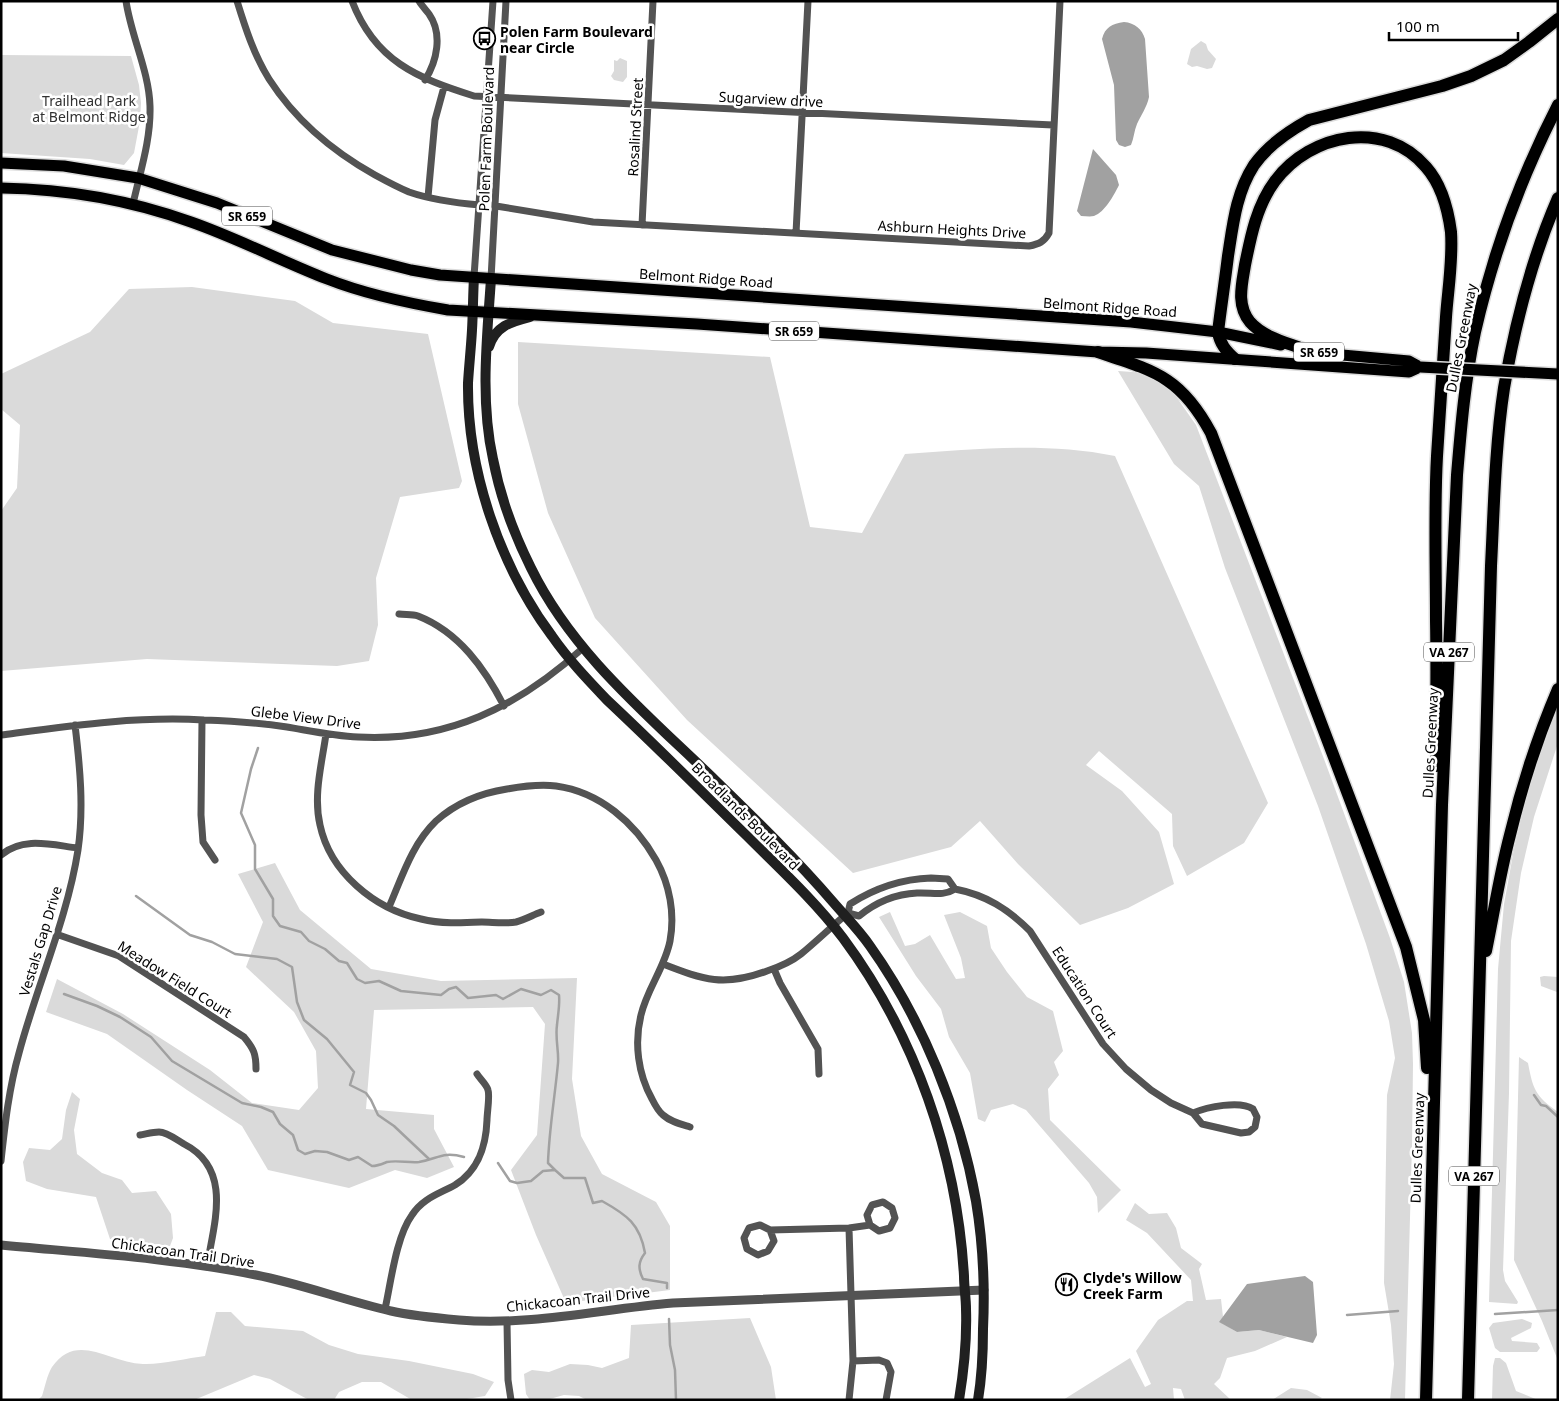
<svg xmlns="http://www.w3.org/2000/svg" width="1559" height="1401" font-family="'Noto Sans',sans-serif">
  <rect width="100%" height="100%" fill="#fff"/>
  <path fill="#dadada" d="M1201 41 1206 44 1208 50 1216 59 1212 68 1207 69 1197 66 1192 67 1187 64 1191 49Z
    M1 55 131 56 139 85 141 103 140 121 134 153 124 165 90 159 1 153Z
    M620 58 627 61V77L623 82 614 80 611 76 614 71V60L617 61Z
    M192 287 295 301 333 323 428 334 462 481 459 488 400 497 376 578 378 625 369 661 337 666 147 659 1 671V511L17 488 20 425 1 409V374L90 332 129 289Z
    M518 342 770 357 810 527 862 533 905 454C974 449 1046 442 1115 456L1268 803 1244 843 1187 876 1173 846 1172 814 1099 751 1086 765 1122 791 1159 832 1174 884 1128 908 1080 925 1018 864 980 821 951 847 853 873 687 720 595 618 548 513 518 404Z
    M1118 371 1147 373 1173 392 1196 425 1324 759 1390 938 1404 982 1412 1033 1413 1064 1412 1145 1405 1400H1390L1394 1364 1391 1325 1384 1283 1387 1095 1395 1058 1389 1021 1366 944 1318 806 1225 568 1199 486 1174 464Z
    M1558 703V743L1534 817 1521 873 1511 941 1509 1093 1503 1270 1505 1281 1518 1302 1517 1304 1489 1302 1498 969 1504 904 1514 849 1530 783Z
    M275 863 300 910 371 969 441 981 577 978 572 1079 581 1136 602 1174 656 1202 670 1226V1290L566 1303 536 1235 511 1170 537 1135 545 1024 533 1007 374 1010 366 1109 434 1115V1129L454 1167 427 1178 395 1170 349 1188 268 1170 242 1126 187 1090 107 1034 46 1012 57 979 123 1014 210 1070 252 1103 299 1110 318 1088 316 1051 294 1012 246 967 263 922 238 874Z
    M890 912 905 946 915 944 930 935 956 979 965 978 961 958 944 915 960 912 987 926 991 948 1007 972 1027 997 1053 1011 1063 1051 1054 1062 1059 1075 1048 1089 1050 1120 1121 1190 1098 1213 1097 1197 1089 1183 1026 1110 1013 1104 991 1110 985 1122 978 1119 970 1073 949 1037 941 1009 916 976 879 917Z
    M1544 976 1558 977V995L1557 992 1541 986 1540 977Z
    M1519 1057 1528 1063C1533 1089 1535 1096 1558 1112L1557 1358 1542 1321 1514 1260Z
    M72 1092 80 1099 74 1130 77 1154 102 1173 122 1180 132 1193 156 1191 171 1214 173 1238 170 1246 110 1239 96 1197 47 1189 26 1181 23 1162 29 1148 50 1150 62 1139 66 1110Z
    M1135 1203 1149 1214 1167 1213 1176 1228 1181 1248 1202 1264 1199 1269 1206 1300 1221 1299 1223 1317 1220 1322 1237 1332 1259 1330 1287 1337 1255 1351 1227 1358 1220 1378 1214 1384 1231 1400H1185L1181 1389 1173 1388 1174 1400H1063L1130 1358 1145 1387 1151 1384 1136 1351 1158 1320 1187 1301H1193L1191 1280 1147 1233 1126 1220Z
    M216 1312H231L245 1326 303 1331 329 1345 358 1354 409 1361 473 1374 494 1382 485 1396 461 1400H412L381 1382H362L339 1392 334 1400H309L270 1379 254 1375 194 1400H38L42 1396C45 1387 47 1375 52 1367 77 1331 109 1363 143 1364 160 1365 187 1358 205 1356Z
    M750 1318 771 1367 776 1400H587L579 1396 564 1395 546 1400H530L526 1394 524 1374 532 1370 549 1372 570 1364 588 1365 602 1368 629 1358 631 1325Z
    M1522 1319 1532 1323 1531 1328 1511 1338 1512 1341 1537 1343 1540 1348 1537 1352H1500L1495 1348 1489 1328 1493 1323Z
    M1495 1358H1500L1506 1363 1516 1391 1538 1400H1492L1493 1366Z
    M1291 1388 1307 1390 1322 1398 1318 1400H1272Z"/>
  <path fill="#a1a1a1" d="M1124 22C1135 23 1142 29 1145 39L1149 97C1147 107 1141 115 1137 124 1134 131 1134 138 1131 145L1125 147 1119 145 1116 140 1114 85 1102 39C1105 27 1112 24 1124 22Z
    M1093 149 1116 175 1119 185C1114 195 1105 212 1094 216 1090 217 1085 216 1081 216L1077 211Z
    M1305 1276 1313 1282 1317 1335 1313 1343 1259 1330 1237 1332 1219 1322 1247 1284Z"/>
  <g fill="none" stroke-linecap="round" stroke-linejoin="round">
    <path stroke="#a1a1a1" stroke-width="2.5" d="M258 748 251 769 241 813 255 845V869L273 899V916L280 926 301 932 309 941 325 949 339 961 347 963 357 979 365 983 379 981 401 991 441 995 449 989 456 987 468 998 496 995 503 999 521 989 541 995 551 990 559 995C560 1005 558 1014 557 1025 555 1038 559 1051 558 1063 555 1096 549 1130 548 1163L555 1170
      M136 896 190 935 212 942 235 954 277 959 292 967 297 1002 304 1020 327 1039 354 1072 350 1085 366 1093 371 1100 378 1115 394 1126 429 1159
      M64 994 97 1006 120 1017 151 1037 172 1061 242 1103 261 1107 273 1112 280 1124 293 1135 298 1150 305 1154 315 1151 327 1152 349 1160 358 1157 372 1166C378 1166 382 1164 387 1162 397 1160 409 1163 419 1162 438 1159 442 1151 464 1157
      M1534 1095 1541 1105 1546 1106 1558 1117
      M498 1163 510 1181 517 1183 531 1181 543 1171 555 1170 564 1178H585L593 1203 602 1201C627 1215 640 1224 645 1253 638 1262 638 1269 643 1279L667 1283V1288
      M1495 1314 1558 1310
      M1347 1315 1398 1311
      M669 1319 670 1345 675 1370 676 1400"/>
    <defs>
      <path id="primary" d="M1 163 64 166 138 178 217 203 332 250 411 270 440 275 1131 322 1218 332 1281 345
        M1 188C66 189 130 200 191 222 237 238 281 261 327 279 365 294 407 303 448 310L697 324 1098 352 1146 353 1409 372 1420 367
        M1300 349 1331 354 1409 361 1420 367"/>
      <path id="motorway" d="M1308 351C1289 343 1264 338 1250 322 1236 305 1242 284 1245 265 1251 235 1257 205 1275 181 1311 133 1385 119 1426 167 1442 185 1448 209 1451 232 1453 260 1448 289 1446 317 1443 363 1440 410 1437 456 1434 511 1436 566 1436 621 1437 669 1436 718 1436 766
        M1098 352C1155 371 1181 377 1211 433L1406 947 1424 1020 1427 1068
        M1235 359C1226 351 1220 344 1218 332 1221 307 1225 281 1228 256 1233 224 1236 193 1254 165 1268 145 1289 131 1309 120L1442 86 1471 76 1504 60 1529 42 1558 19
        M1486 951C1494 912 1500 873 1510 835 1522 785 1538 736 1558 689
        M1426 1400 1442 805 1457 475C1461 427 1465 379 1475 332 1493 253 1521 177 1558 105
        M1468 1400 1491 566C1494 507 1495 447 1504 388 1515 324 1532 258 1558 198"/>
    </defs>
    <use href="#primary" stroke="#dbdbdb" stroke-width="14"/>
    <use href="#motorway" stroke="#dbdbdb" stroke-width="15"/>
    <path stroke="#535353" stroke-width="7" d="M126 1C131 36 149 71 150 106 151 140 140 172 133 204
      M237 1C245 27 254 55 269 79 296 121 332 151 375 175 386 181 397 187 409 192 432 200 456 203 480 205
      M352 1C375 61 417 78 474 96L1053 125
      M419 1C422 6 426 10 429 14 443 34 437 61 425 80
      M428 197 435 120 444 87
      M496 206 593 222 1029 246C1039 244 1044 242 1049 233L1060 1
      M642 225 653 1
      M796 233 808 1
      M474 277 493 1
      M491 279 506 1
      M399 614C405 615 412 614 418 616 459 632 485 669 504 706
      M202 720 201 815 203 842 215 860
      M326 734C322 763 313 795 320 825 330 872 374 909 421 919 441 924 461 923 482 922 492 922 505 924 516 922 524 920 533 915 541 912
      M1 735C69 726 136 716 204 720 232 721 260 723 287 727 311 731 334 736 358 737 447 742 518 707 583 648
      M1 855C23 836 52 845 78 848
      M931 878 948 879 955 889C942 897 932 892 917 893 896 894 875 903 859 916L848 913 850 904C875 888 901 879 931 878Z
      M955 889C986 895 1008 909 1030 931L1103 1044 1126 1069 1151 1090 1171 1103 1193 1113 1202 1124 1241 1133 1249 1132 1255 1127 1257 1117 1253 1109C1240 1100 1207 1107 1193 1113
      M389 907C402 877 412 844 436 821 456 803 481 793 507 789 524 786 540 784 556 786 600 792 635 823 656 860 670 885 675 914 670 941 665 967 647 989 641 1015 634 1043 638 1074 652 1099 655 1105 658 1111 663 1115 671 1122 680 1124 690 1127
      M56 934 119 956 244 1037C254 1049 256 1054 256 1069
      M663 964C704 980 724 987 767 971 779 967 791 962 801 954 817 941 832 926 848 913
      M774 969 780 983 818 1049 819 1074
      M140 1135C146 1134 153 1132 159 1132 167 1132 177 1140 184 1144 233 1169 214 1223 207 1266
      M1 1161C5 1124 9 1088 19 1053 37 985 67 920 78 850 84 808 80 767 75 725
      M849 1228 853 1361
      M770 1230 774 1241 768 1251 758 1255 747 1249 744 1238 749 1228 760 1225 770 1230 849 1228 870 1225 879 1231 890 1228 895 1218 892 1208 883 1202 872 1205 867 1215 870 1225
      M385 1309C391 1282 396 1237 412 1215 423 1198 439 1194 455 1185 479 1170 486 1146 487 1120 487 1113 490 1096 488 1090 487 1085 480 1079 477 1074
      M507 1322 508 1380 511 1400
      M849 1400 853 1361 879 1360 887 1363 891 1372 886 1400"/>
    <path stroke="#535353" stroke-width="9" d="M1 1245C86 1253 172 1258 256 1275 302 1284 346 1301 391 1311 413 1316 436 1318 459 1320 531 1326 601 1309 673 1303L984 1290"/>
    <path stroke="#202020" stroke-width="10" d="M474 277C473 295 473 313 472 330 471 348 469 366 468 383 467 471 500 566 552 636 568 659 587 679 607 700 654 744 700 790 746 835 779 868 814 900 843 938 915 1035 957 1155 964 1276 964 1287 966 1298 966 1309 967 1339 964 1370 959 1400
      M491 279C487 338 480 400 493 459 500 496 514 534 531 568 573 654 649 716 716 781 756 820 796 859 833 902 845 916 859 930 870 946 922 1019 960 1112 976 1201 983 1243 985 1286 983 1329 983 1353 982 1376 978 1400
      M489 347C495 326 511 322 530 317"/>
    <use href="#primary" stroke="#000" stroke-width="11"/>
    <use href="#motorway" stroke="#000" stroke-width="12"/>
    <defs>
      <path id="primary-bridge" d="M1420 367 1558 374"/>
    </defs>
    <use href="#primary-bridge" stroke="#dbdbdb" stroke-width="14" stroke-linecap="butt"/>
    <use href="#primary-bridge" stroke="#000" stroke-width="11"/>
  </g>
  <defs>
    <symbol id="bus-ring" viewBox="-11 -11 22 22"><circle r="9.5" fill="#fff" stroke="#000" stroke-width="1.5"/><path d="M-5-6H5V4H4V6H2V4H-2V6H-4V4H-5ZM-3.5-4V0h7V-4ZM-3.5 1.2v1.5H-2V1.2ZM2 1.2v1.5H3.5V1.2Z" fill="#000"/></symbol>
    <symbol id="restaurant-ring" viewBox="-11 -11 22 22"><circle r="9.5" fill="#fff" stroke="#000" stroke-width="1.5"/><path d="M-5-6h1v4h1v-4h1v4h1v-4h1v5L-1.5 .5V6h-2V.5L-5-1ZM5-6V6H3V1.5H1.5Q1.5-4 5-6Z" fill="#000"/></symbol>
  </defs>
  <g fill-rule="evenodd">
    <use href="#bus-ring" x="472" y="26" width="25" height="25"/>
    <use href="#restaurant-ring" x="1054" y="1272" width="25" height="25"/>
  </g>
  <g text-anchor="middle" dominant-baseline="central" stroke-width="5" stroke-linejoin="round" paint-order="stroke">
    <g fill="#fff" stroke="#4c4c4c" stroke-width="1">
      <rect x="222" y="206.5" width="50" height="19" rx="4"/>
      <rect x="769" y="321.5" width="50" height="19" rx="4"/>
      <rect x="1294" y="342.5" width="50" height="19" rx="4"/>
      <rect x="1424" y="642.5" width="50" height="19" rx="4"/>
      <rect x="1449" y="1166.5" width="50" height="19" rx="4"/>
    </g>
    <g font-size="12" font-weight="bold" fill="#000">
      <text x="247" y="216">SR 659</text>
      <text x="794" y="331">SR 659</text>
      <text x="1319" y="352">SR 659</text>
      <text x="1449" y="652">VA 267</text>
      <text x="1474" y="1176">VA 267</text>
    </g>
    <g font-size="14" font-weight="bold" fill="#000" stroke="#fff" text-anchor="start">
      <text x="500" y="31">Polen Farm Boulevard<tspan x="500" dy="16">near Circle</tspan></text>
      <text x="1083" y="1277">Clyde's Willow<tspan x="1083" dy="16">Creek Farm</tspan></text>
    </g>
    <g font-size="14" fill="#000" stroke="#fff">
      <text transform="translate(771 99) rotate(3)">Sugarview drive</text>
      <text transform="translate(635 127) rotate(-87)">Rosalind Street</text>
      <text transform="translate(486 139) rotate(-88)">Polen Farm Boulevard</text>
      <text transform="translate(952 229) rotate(3)">Ashburn Heights Drive</text>
      <text transform="translate(706 278) rotate(4)">Belmont Ridge Road</text>
      <text transform="translate(1110 307) rotate(4)">Belmont Ridge Road</text>
      <text transform="translate(1461 338) rotate(-79)">Dulles Greenway</text>
      <text transform="translate(306 717) rotate(7)">Glebe View Drive</text>
      <text transform="translate(1430 743) rotate(-87)">Dulles Greenway</text>
      <text transform="translate(746 816) rotate(45)">Broadlands Boulevard</text>
      <text transform="translate(40 941) rotate(-73)">Vestals Gap Drive</text>
      <text transform="translate(175 979) rotate(32)">Meadow Field Court</text>
      <text transform="translate(1085 992) rotate(57)">Education Court</text>
      <text transform="translate(1417 1148) rotate(-88)">Dulles Greenway</text>
      <text transform="translate(183 1252) rotate(8)">Chickacoan Trail Drive</text>
      <text transform="translate(578 1299) rotate(-6)">Chickacoan Trail Drive</text>
    </g>
    <g font-size="14" fill="#313131" stroke="#fff">
      <text x="89" y="100">Trailhead Park<tspan x="89" dy="16">at Belmont Ridge</tspan></text>
    </g>
  </g>
  <rect width="1559" height="1401" fill="none" stroke="#000000" stroke-width="5"/>
  <path d="M1389 32v8h129v-8" fill="none" stroke="#000000" stroke-width="2.5"/>
  <text x="1396" y="32" font-size="15" fill="#000000" stroke="#ffffff" stroke-width="4" paint-order="stroke">100 m</text>
</svg>
